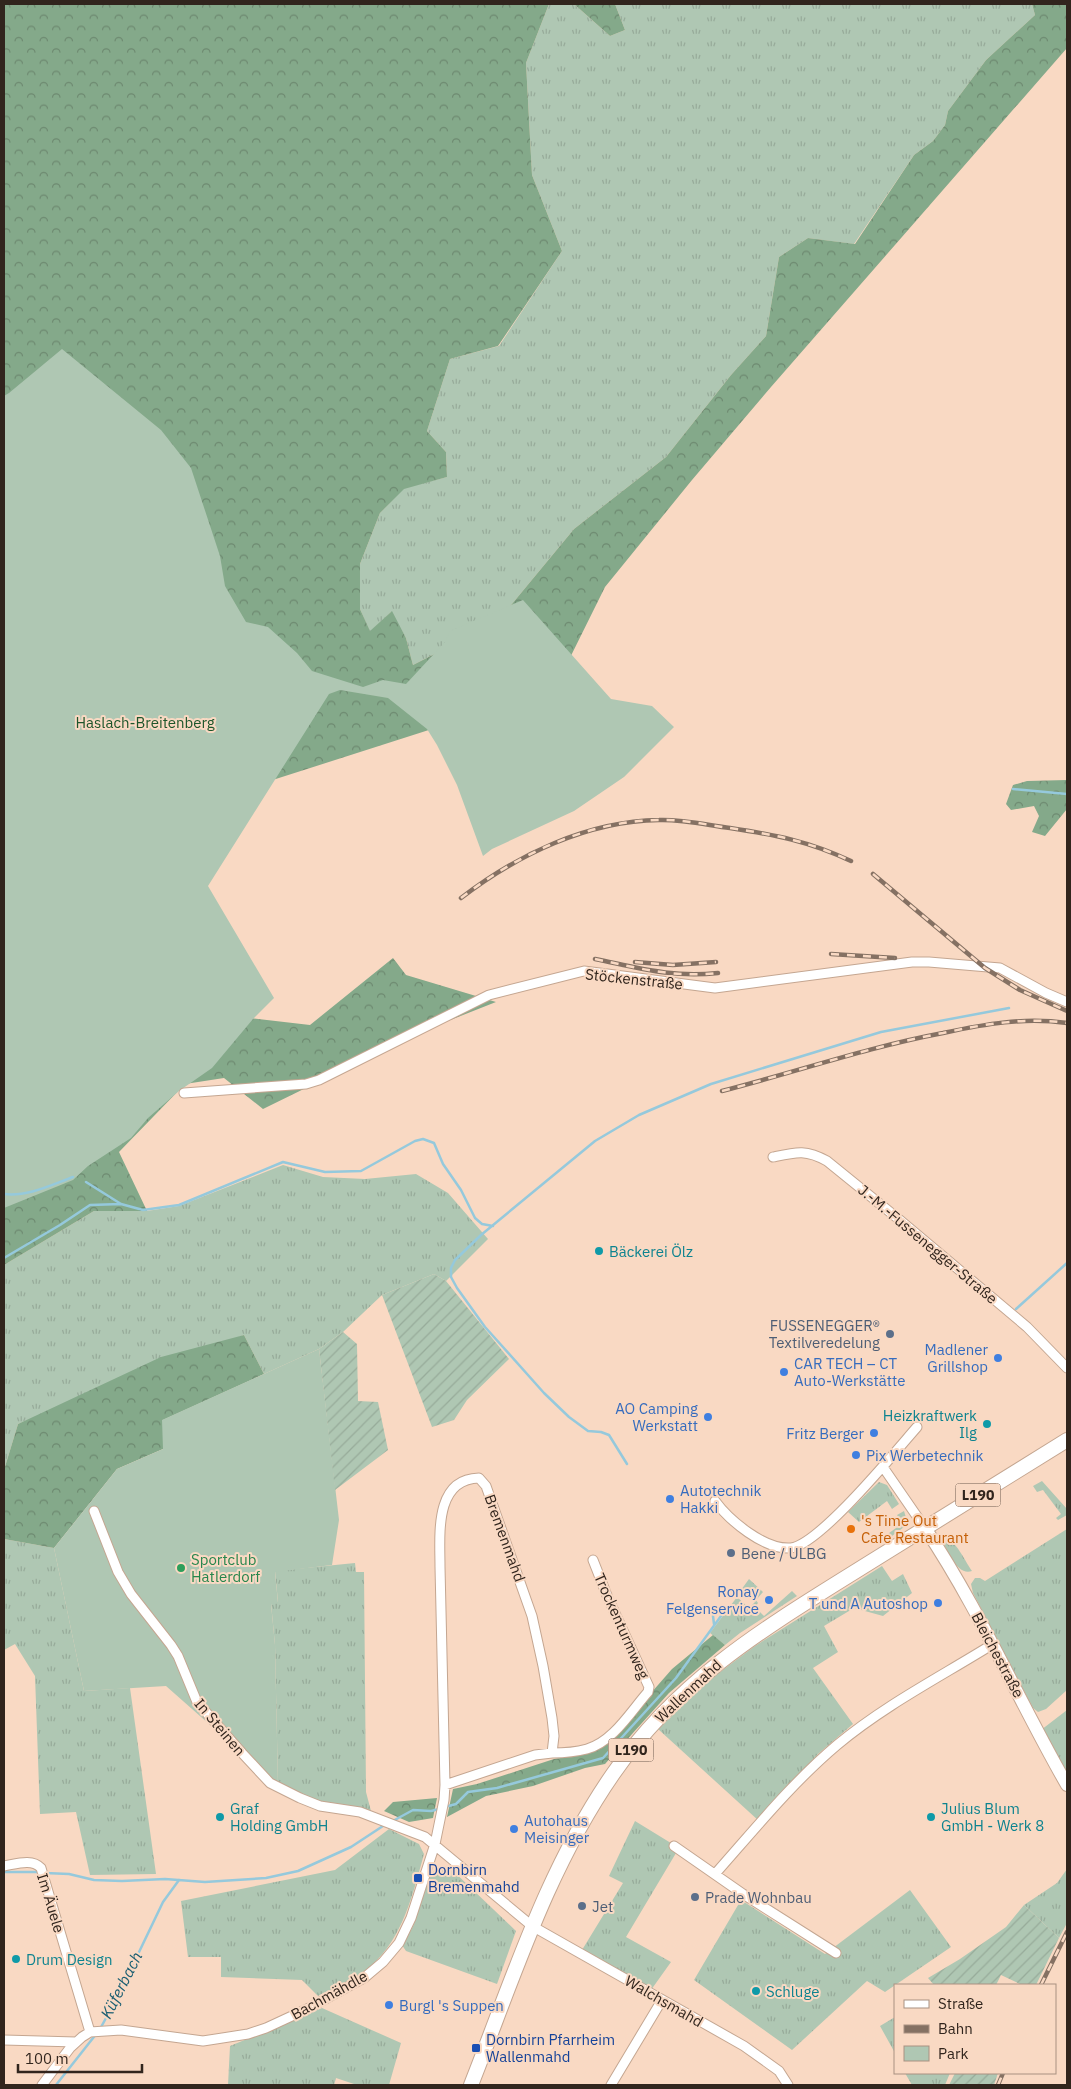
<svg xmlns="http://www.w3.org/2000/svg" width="1071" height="2089" font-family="'IBM Plex Sans',sans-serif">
  <defs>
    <pattern id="grass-tufts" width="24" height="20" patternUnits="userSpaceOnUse" patternTransform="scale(1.25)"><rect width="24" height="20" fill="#afc7b3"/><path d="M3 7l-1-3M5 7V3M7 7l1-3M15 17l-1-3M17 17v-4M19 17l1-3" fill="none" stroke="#97ab9a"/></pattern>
    <pattern id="forest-crowns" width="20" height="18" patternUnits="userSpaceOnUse" patternTransform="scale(1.25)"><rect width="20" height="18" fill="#84a98a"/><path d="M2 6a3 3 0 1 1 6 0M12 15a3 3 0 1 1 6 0" fill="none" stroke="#6d8970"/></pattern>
    <pattern id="garden-furrows" width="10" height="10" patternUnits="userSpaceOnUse" patternTransform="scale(1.25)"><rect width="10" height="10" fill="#afc7b3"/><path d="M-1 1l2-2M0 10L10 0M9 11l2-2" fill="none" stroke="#97ab9a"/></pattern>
  </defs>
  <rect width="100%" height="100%" fill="#f9d9c3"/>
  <path fill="url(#grass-tufts)" d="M549 4H574L610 36 625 30 615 4H1032L1035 15 986 60 948 111 945 125 933 141 914 155 854 244 808 238 779 257 766 336 731 375 666 457 574 529 497 622 413 665 406 638 391 612 370 632 360 609V564L380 513 404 488 447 477 446 452 427 431 450 359 499 346 562 251 532 175 526 63Z
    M283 1165 323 1177 365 1179 416 1174 448 1193 488 1239 446 1281 434 1274 382 1295 343 1332 319 1349 264 1374 244 1335 18 1424 4 1470V1265L94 1211H147L179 1206Z
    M1042 1481 1067 1509V1515L1058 1520 1056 1518 1061 1514 1043 1490 1037 1492 1033 1486Z
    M879 1482 887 1485 899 1504 892 1509 887 1501 859 1522 848 1512Z
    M904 1511 908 1524 880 1545 878 1541 903 1523 897 1515Z
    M1067 1529V1690L1046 1709 1038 1712 1033 1708 973 1593 971 1584 975 1578H980L985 1581Z
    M944 1537C956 1540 965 1561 972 1571 957 1576 949 1552 942 1541Z
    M4 1539 54 1548 84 1691 130 1688 156 1874 90 1875 76 1812 40 1814 35 1676 15 1644 4 1650Z
    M355 1563 356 1572H364L366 1792 371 1811 318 1803 278 1785 275 1645 271 1603 278 1602 275 1571Z
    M882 1566 892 1581 903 1574 912 1593 883 1616 854 1608 824 1626 838 1652 813 1668 853 1724 818 1754 759 1821 658 1729 712 1678 755 1646Z
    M749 1579 763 1592 756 1600 758 1603 755 1607 764 1616 792 1591 797 1596 740 1633 725 1645 710 1633 737 1597 749 1608 755 1602 741 1590Z
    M1067 1710V1779L1041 1730Z
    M635 1821 679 1848 626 1937 671 1962 651 1990 582 1950 623 1883 609 1876Z
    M389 1829 419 1844 424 1854C413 1894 403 1937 372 1965 357 1978 335 1987 318 1996L302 1980 221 1977V1957H188L181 1901 335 1870Z
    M441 1866H448L516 1931 497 1984 406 1951 402 1945C406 1938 411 1931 414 1924 420 1909 426 1870 441 1866Z
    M1067 1869V1923L1059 1938 1024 1905 1057 1883Z
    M910 1890 951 1947 885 1992 867 1981 792 2050 694 1980 741 1900 825 1954Z
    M322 2008 401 2043 389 2085H357L336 2078 334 2085H228L230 2046Z
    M895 2017V2053L880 2026Z
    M905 2073H950L945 2085H912Z"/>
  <path fill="url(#forest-crowns)" d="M4 4H549L526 63 532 175 562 251 498 346 450 359 427 431 446 452 447 477 404 489 380 513 360 564V609L370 631 392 611 406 638 413 665 497 622 574 529 666 457 731 375 766 336 779 257 808 238 855 244 914 155 933 141 945 125 948 111 986 60 1035 15 1032 4H1067V48L771 387 692 480 605 587 554 690 257 785 4 923Z
    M574 4H615L625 30 610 36Z
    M1067 780V809L1045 836 1032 832 1039 816 1034 806 1011 810 1006 804 1013 785 1027 781Z
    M393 958 406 975 496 1002 420 1032 263 1109 224 1078 185 1084 119 1152 147 1211H94L4 1265V999L153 1007 310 1025Z
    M244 1335 264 1374 163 1420V1449L117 1469 54 1548 4 1539V1470L18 1424 161 1357Z
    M713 1635 725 1645 669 1693 605 1764 585 1768 533 1786 486 1796 447 1817 453 1789 477 1784 554 1759 587 1754 609 1741 672 1669Z
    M437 1798 433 1818 409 1822 384 1811 393 1802Z"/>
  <path fill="#afc7b3" d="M62 349 161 430 191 468 220 556 225 586 246 622 268 627 297 653 312 671 363 687 383 680 406 684 445 642 450 631 523 600 611 699 652 706 674 727 624 777 574 811 492 849 483 856 457 785 437 745 427 729 388 698 340 690 329 694 208 886 274 998 253 1019 212 1068 179 1091 148 1118 131 1138 88 1166 73 1180 4 1208V396L9 393Z
    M319 1349 339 1520 332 1565 275 1572 278 1603 271 1604 275 1645 278 1785 166 1686 84 1691 54 1548 117 1469 163 1449 162 1420Z"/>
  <path fill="url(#garden-furrows)" d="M434 1274 446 1281 509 1359 467 1400 454 1420 432 1427 382 1295Z
    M343 1332 357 1344 358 1401 378 1402 388 1450 335 1490 319 1349Z
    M1024 1905 1059 1938 1036 1985H1022L1001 1975 996 1985H934L928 1978 960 1959 1006 1927Z
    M955 2073H998L994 2085H949Z"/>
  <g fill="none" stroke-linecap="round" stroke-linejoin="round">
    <path stroke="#95c9dc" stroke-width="2.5" d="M1013 789 1067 794
      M86 1182 121 1204
      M4 1194C27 1197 51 1185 73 1177
      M4 1258 60 1225 90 1205 121 1204 143 1210 179 1205 283 1162 325 1172 361 1171 415 1141 423 1139 434 1143 443 1164 461 1190 475 1218 482 1224 493 1226
      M1016 1309 1067 1263
      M627 1464 609 1435 601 1432 588 1431 569 1417 544 1393 485 1327 457 1288 451 1277V1268L455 1260 481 1235 595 1141 639 1115 711 1084 881 1032 1009 1008
      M713 1616 714 1624
      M445 1807 456 1804 468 1792 497 1788 603 1758 676 1678 721 1616
      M391 1822 413 1810 431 1811 439 1809
      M4 1872H40
      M45 1873 69 1874 94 1880 122 1881 165 1879 205 1882 266 1878 298 1871 351 1847 386 1824
      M100 2029 117 1998 163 1902 179 1880
      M56 2085 97 2033"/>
    <defs>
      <path id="minor" d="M184 1093 306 1084 319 1080 489 995 584 971 715 988 912 962H929L1000 968 1046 993 1067 1002
        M773 1157C796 1152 806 1149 827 1161L901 1221 1027 1327 1067 1368
        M883 1467 925 1528
        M715 1501C729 1520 764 1550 791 1548 820 1544 895 1452 917 1427
        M94 1511 118 1572 131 1594 171 1645 178 1656 197 1702 242 1753 270 1783 300 1798 320 1806 360 1812 425 1837 532 1926 744 2046 779 2071 788 2085
        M552 1753C564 1753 576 1752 587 1749 613 1742 631 1711 648 1692L649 1687 608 1598 593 1560
        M674 1846 743 1894 836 1953
        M4 1866C16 1864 32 1858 41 1868L90 2032
        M715 1874C754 1830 792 1783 837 1745 885 1705 940 1677 993 1644
        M4 2040 76 2042
        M42 2085 70 2048 82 2037 90 2032 121 2030 203 2041 248 2034 266 2028 307 2009 364 1978 383 1962 399 1943 411 1918 435 1844 444 1800 445 1785 440 1567C440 1535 434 1479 479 1478L486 1486 532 1616 543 1666 552 1718 554 1736 552 1753 535 1755 445 1785
        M611 2085 662 2000"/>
      <path id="secondary" d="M925 1528C980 1610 1018 1700 1067 1785"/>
      <path id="primary" d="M471 2085C513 1979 547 1869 613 1774 681 1676 770 1625 869 1563 935 1522 1001 1481 1067 1440"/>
    </defs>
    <use href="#minor" stroke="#c4a691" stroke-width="11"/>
    <use href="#secondary" stroke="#c4a691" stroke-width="14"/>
    <use href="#primary" stroke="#c4a691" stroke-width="16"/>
    <use href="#minor" stroke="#fff" stroke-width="9"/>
    <use href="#secondary" stroke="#fff" stroke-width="12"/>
    <use href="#primary" stroke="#fff" stroke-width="14"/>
    <defs>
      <path id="rail" d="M873 874 985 968 1020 990 1067 1011
        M461 898C517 855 587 821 659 820 682 819 707 825 730 828 776 835 808 841 851 861
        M831 954 895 958
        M595 959C639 968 672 978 718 973
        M635 962 673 965 716 962
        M722 1091C796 1072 868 1047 943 1033 985 1024 1024 1017 1067 1023
        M1041 1985 1067 1932
        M998 2085 1003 2073"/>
    </defs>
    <use href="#rail" stroke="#857163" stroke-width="4.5"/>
    <use href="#rail" stroke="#f9d9c3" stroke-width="2.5" stroke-dasharray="8" stroke-linecap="butt"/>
  </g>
  <g fill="#0f9aa8" stroke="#f9d9c3" stroke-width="2">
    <circle cx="599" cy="1251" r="5"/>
    <circle cx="987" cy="1424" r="5"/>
    <circle cx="220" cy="1817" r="5"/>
    <circle cx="931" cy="1817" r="5"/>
    <circle cx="16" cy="1959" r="5"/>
    <circle cx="756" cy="1991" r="5"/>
  </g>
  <g fill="#5c6f8a" stroke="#f9d9c3" stroke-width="2">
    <circle cx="890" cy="1334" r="5"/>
    <circle cx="731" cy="1553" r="5"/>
    <circle cx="695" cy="1897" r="5"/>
    <circle cx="582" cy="1906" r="5"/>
  </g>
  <g fill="#3f7fe0" stroke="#f9d9c3" stroke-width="2">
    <circle cx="998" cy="1358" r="5"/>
    <circle cx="784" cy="1372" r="5"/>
    <circle cx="708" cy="1417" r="5"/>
    <circle cx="874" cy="1433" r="5"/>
    <circle cx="856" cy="1455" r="5"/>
    <circle cx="670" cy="1499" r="5"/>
    <circle cx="769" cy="1600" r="5"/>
    <circle cx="938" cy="1603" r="5"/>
    <circle cx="514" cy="1829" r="5"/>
    <circle cx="389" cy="2005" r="5"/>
  </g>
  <circle fill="#e8710a" stroke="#f9d9c3" stroke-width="2" cx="851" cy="1529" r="5"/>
  <circle fill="#2e9e5b" stroke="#f9d9c3" stroke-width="2" cx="181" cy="1568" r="5"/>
  <g fill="#1a4fb4" stroke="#f9d9c3" stroke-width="2">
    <rect x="413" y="1873" width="10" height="10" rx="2.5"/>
    <rect x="471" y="2043" width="10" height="10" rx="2.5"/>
  </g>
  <g text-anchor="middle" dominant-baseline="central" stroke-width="4" stroke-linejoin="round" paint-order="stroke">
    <g fill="#f9d9c3" stroke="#6d5b4f" stroke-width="1">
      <rect x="955.5" y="1483.5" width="45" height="23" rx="4"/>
      <rect x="608.5" y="1738.5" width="45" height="23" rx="4"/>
    </g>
    <g font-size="14" font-weight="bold" fill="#31251d">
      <text x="978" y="1495">L190</text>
      <text x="631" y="1750">L190</text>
    </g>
    <g font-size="15" fill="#1d552b" stroke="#f9d9c3">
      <text x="145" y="722">Haslach-Breitenberg</text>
    </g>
    <g font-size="15" fill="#31251d" stroke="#f9d9c3">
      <text transform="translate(634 979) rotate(6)">Stöckenstraße</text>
      <text transform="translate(928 1244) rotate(40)">J.-M.-Fussenegger-Straße</text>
      <text transform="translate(505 1538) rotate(70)">Bremenmahd</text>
      <text transform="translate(622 1626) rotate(66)">Trockenturmweg</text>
      <text transform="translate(998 1655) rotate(62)">Bleichestraße</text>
      <text transform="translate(688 1691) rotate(-43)">Wallenmahd</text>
      <text transform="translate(220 1727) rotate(50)">In Steinen</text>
      <text transform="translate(51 1903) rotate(73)">Im Äuele</text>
      <text transform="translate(329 1995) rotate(-29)">Bachmähdle</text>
      <text transform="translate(664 2001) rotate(30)">Walchsmahd</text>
    </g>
    <g font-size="15" fill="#0d838f" stroke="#f9d9c3" text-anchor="start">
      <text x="609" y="1251">Bäckerei Ölz</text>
      <text x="977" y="1415" text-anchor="end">Heizkraftwerk<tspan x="977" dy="17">Ilg</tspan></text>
      <text x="230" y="1808">Graf<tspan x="230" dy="17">Holding GmbH</tspan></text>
      <text x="941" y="1808">Julius Blum<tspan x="941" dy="17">GmbH - Werk 8</tspan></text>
      <text x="26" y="1959">Drum Design</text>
      <text x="766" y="1991">Schluge</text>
    </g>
    <g font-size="15" fill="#4e5e75" stroke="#f9d9c3" text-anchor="start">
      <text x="880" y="1325" text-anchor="end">FUSSENEGGER®<tspan x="880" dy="17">Textilveredelung</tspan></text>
      <text x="741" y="1553">Bene / ULBG</text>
      <text x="705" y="1897">Prade Wohnbau</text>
      <text x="592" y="1906">Jet</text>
    </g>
    <g font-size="15" fill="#366cbe" stroke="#f9d9c3" text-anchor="end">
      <text x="988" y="1349">Madlener<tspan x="988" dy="17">Grillshop</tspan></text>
      <text x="794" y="1363" text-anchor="start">CAR TECH – CT<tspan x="794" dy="17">Auto-Werkstätte</tspan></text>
      <text x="698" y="1408">AO Camping<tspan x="698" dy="17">Werkstatt</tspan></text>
      <text x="864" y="1433">Fritz Berger</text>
      <text x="866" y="1455" text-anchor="start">Pix Werbetechnik</text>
      <text x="680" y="1490" text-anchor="start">Autotechnik<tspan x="680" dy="17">Hakki</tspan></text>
      <text x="759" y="1591">Ronay<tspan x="759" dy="17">Felgenservice</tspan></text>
      <text x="928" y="1603">T und A Autoshop</text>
      <text x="524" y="1820" text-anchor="start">Autohaus<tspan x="524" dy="17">Meisinger</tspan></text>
      <text x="399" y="2005" text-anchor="start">Burgl 's Suppen</text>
    </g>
    <g font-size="15" fill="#c56008" stroke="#f9d9c3" text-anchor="start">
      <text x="861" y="1520">'s Time Out<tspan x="861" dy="17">Cafe Restaurant</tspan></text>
    </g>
    <g font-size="15" fill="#27864d" stroke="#f9d9c3" text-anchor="start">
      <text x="191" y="1559">Sportclub<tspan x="191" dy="17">Hatlerdorf</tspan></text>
    </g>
    <g font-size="15" fill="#164399" stroke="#f9d9c3" text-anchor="start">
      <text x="428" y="1869">Dornbirn<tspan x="428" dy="17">Bremenmahd</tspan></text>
      <text x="486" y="2039">Dornbirn Pfarrheim<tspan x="486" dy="17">Wallenmahd</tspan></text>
    </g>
    <g font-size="16" font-style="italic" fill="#1b5e72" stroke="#f9d9c3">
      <text transform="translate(121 1985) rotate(-63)">Küferbach</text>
    </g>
  </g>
  <rect width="1071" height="2089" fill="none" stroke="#31251d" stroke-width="10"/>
  <rect x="894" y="1984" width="162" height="90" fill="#f9d9c3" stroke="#a99181"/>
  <rect x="904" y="2000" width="25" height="8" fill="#ffffff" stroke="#a99181"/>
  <text x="938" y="2009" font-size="15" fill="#31251d">Straße</text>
  <rect x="904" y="2025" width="25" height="8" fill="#857163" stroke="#a99181"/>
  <text x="938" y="2034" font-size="15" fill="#31251d">Bahn</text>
  <rect x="904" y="2046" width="25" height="15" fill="#afc7b3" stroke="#a99181"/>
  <text x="938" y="2059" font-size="15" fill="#31251d">Park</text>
  <path d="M18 2064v8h124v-8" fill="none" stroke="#31251d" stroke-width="2.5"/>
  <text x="25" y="2064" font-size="15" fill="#31251d" stroke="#f9d9c3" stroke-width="4" paint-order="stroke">100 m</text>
</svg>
